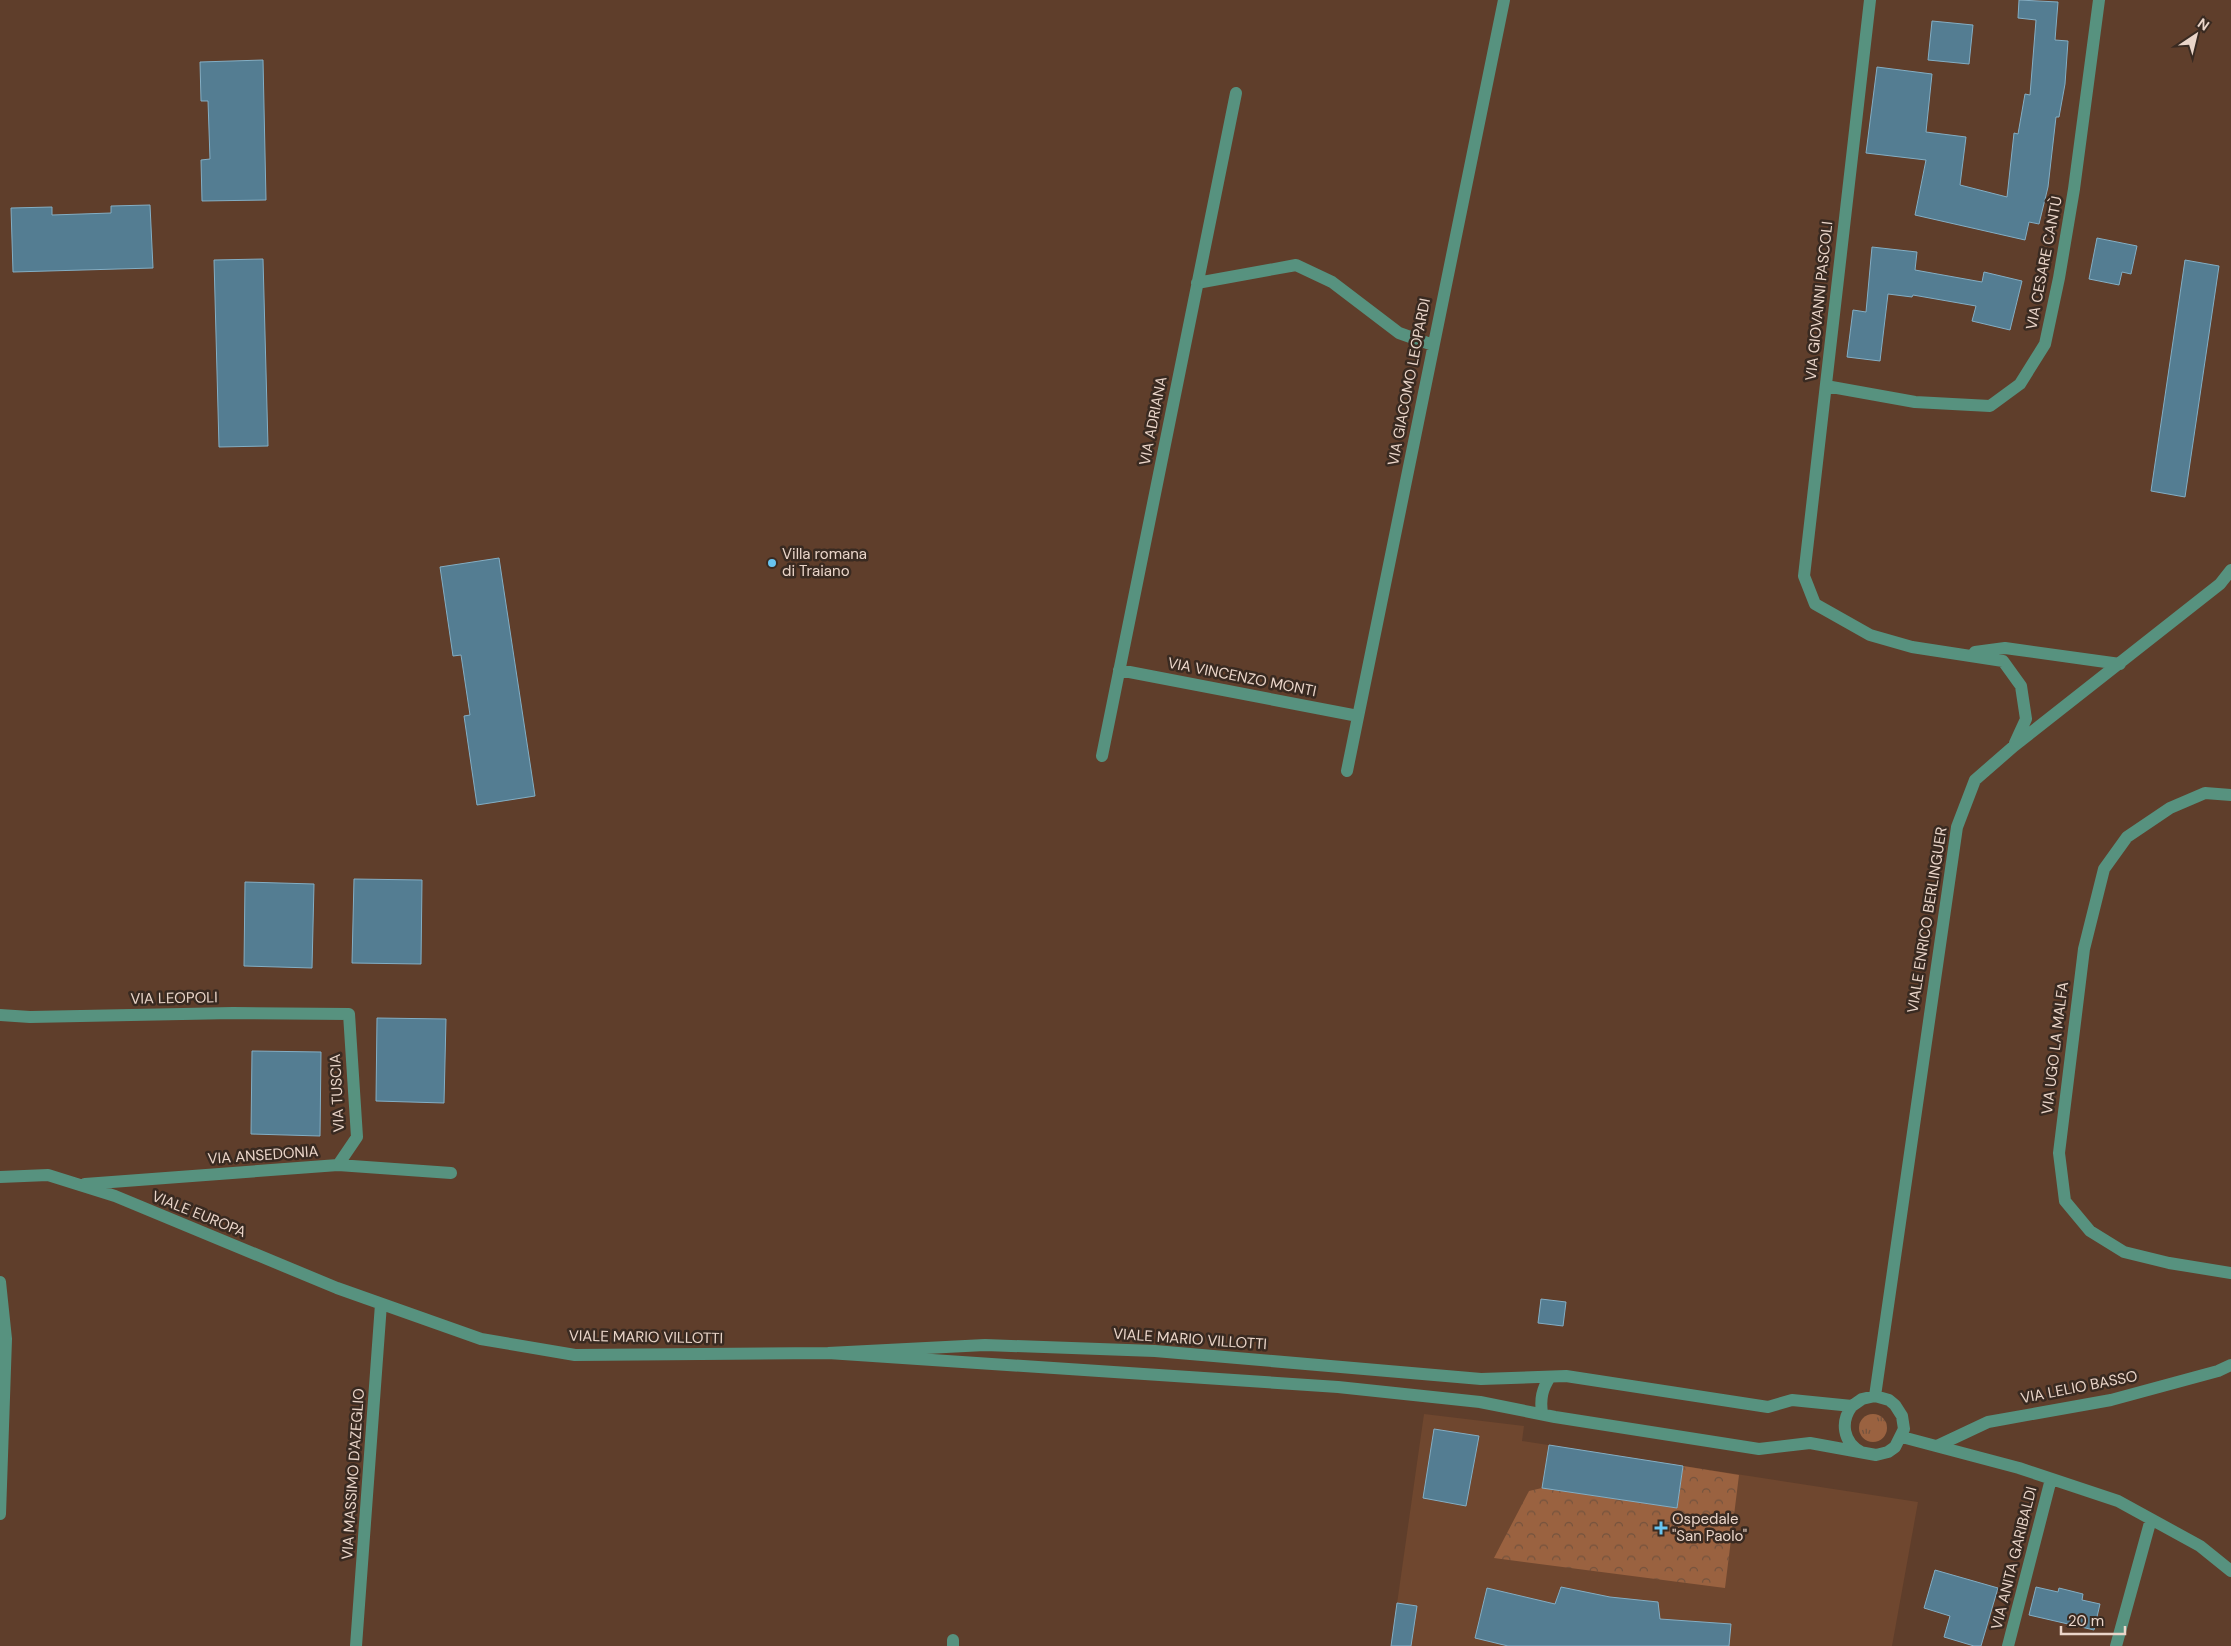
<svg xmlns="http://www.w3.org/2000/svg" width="2231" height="1646" font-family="'DM Sans',sans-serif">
  <defs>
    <pattern id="grass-tufts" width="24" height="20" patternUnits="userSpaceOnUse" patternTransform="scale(1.25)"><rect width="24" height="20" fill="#9a6240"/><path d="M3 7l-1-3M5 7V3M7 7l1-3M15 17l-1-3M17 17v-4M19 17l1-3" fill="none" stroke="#74533e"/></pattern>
    <pattern id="park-crowns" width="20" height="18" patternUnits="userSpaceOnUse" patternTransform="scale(1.25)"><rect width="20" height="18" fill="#9a6240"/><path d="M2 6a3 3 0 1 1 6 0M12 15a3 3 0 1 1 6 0" fill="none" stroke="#74533e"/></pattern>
  </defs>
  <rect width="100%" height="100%" fill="#5f3e2b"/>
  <path fill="#6f472f" d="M1424 1414 1524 1426 1522 1441 1918 1502 1892 1646H1391Z"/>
  <path fill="url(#grass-tufts)" d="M1859 1428a14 14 0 1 1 28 0a14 14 0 1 1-28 0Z"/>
  <path fill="url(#park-crowns)" d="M1683 1466 1739 1475 1725 1588 1494 1558 1529 1491 1542 1488 1677 1508Z"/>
  <path fill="#547d92" stroke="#83aec4" d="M2019 0 2058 2 2055 40 2068 41 2065 84 2059 117H2056L2048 187 2039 224 2029 222 2025 240 1915 215 1926 160 1866 153 1877 67 1932 74 1926 132 1966 137 1960 185 2007 197 2014 133 2018 134 2025 94 2030 95 2036 20 2018 18Z
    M1932 21 1973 25 1969 64 1928 60Z
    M263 60 266 200 202 201 201 160 210 159 208 101H201L200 62Z
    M150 205 153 268 13 272 11 208 52 207V215L111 213V206Z
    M2097 238 2137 246 2131 274 2122 272 2119 285 2089 279Z
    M1872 247 1917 252 1915 270 1982 282 1984 272 2022 281 2010 330 1972 321 1976 306 1913 295 1912 297 1888 294 1880 361 1847 357 1853 310 1866 312Z
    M263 259 268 446 219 447 214 260Z
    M2185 260 2219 266 2185 497 2151 491Z
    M499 558 535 796 477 805 464 716 470 715 461 655 453 656 440 567Z
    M354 879 422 880 421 964 352 963Z
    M245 882 314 884 312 968 244 966Z
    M377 1018 446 1019 444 1103 376 1101Z
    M252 1051 321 1052 320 1136 251 1134Z
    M1541 1299 1566 1302 1563 1326 1538 1323Z
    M1434 1429 1479 1436 1466 1506 1423 1498Z
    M1549 1445 1683 1466 1677 1508 1542 1488Z
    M1935 1570 1998 1588 1981 1646H1974L1944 1637 1950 1616 1924 1608Z
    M1561 1587 1610 1597 1658 1602 1660 1619 1731 1624 1729 1646H1508L1475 1638 1487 1588 1555 1604Z
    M2036 1587 2058 1592 2059 1588 2083 1594 2082 1600 2100 1604 2094 1630 2029 1615Z
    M1397 1603 1417 1606 1411 1646H1391Z"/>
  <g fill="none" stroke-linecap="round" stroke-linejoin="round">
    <path stroke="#57927f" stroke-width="12" d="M1870 0 1804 576 1815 604 1870 635 1912 647 2003 661 2021 686 2026 719 2015 743
      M1197 283 1296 265 1332 282 1399 333 1433 345
      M1826 386 1915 402 1990 406 2020 384 2045 344 2059 278 2074 189 2099 0
      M1975 652 2005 648 2120 664
      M1119 670 1358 716
      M1102 756 1236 93
      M1347 771 1504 0
      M2231 795 2205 793 2170 808 2127 837 2104 869 2084 949 2059 1153 2065 1201 2090 1231 2124 1252 2169 1263 2231 1273
      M0 1015 30 1017 233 1013 349 1014 357 1137 338 1165
      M0 1177 48 1175 115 1196 337 1288 481 1339 575 1355 828 1353 985 1345 1155 1351 1481 1379 1566 1376 1768 1407 1792 1400 1852 1406 1862 1399 1875 1396 1889 1400 1895 1405 1902 1416 1904 1429 1895 1447 1888 1452 1876 1455 1810 1443 1759 1449 1555 1417 1480 1402 1338 1387 828 1353
      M85 1184 338 1165 451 1173
      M0 1282 6 1339 0 1514
      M1875 1396 1957 827 1975 780 2014 746 2220 584 2231 570
      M1852 1406C1840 1422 1843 1442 1861 1452
      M1542 1413C1540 1399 1542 1389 1550 1377
      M1902 1437 2019 1468 2118 1501 2200 1546 2231 1571
      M1937 1446 1988 1422 2111 1400 2218 1371 2231 1365
      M356 1646 381 1304
      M953 1646V1640
      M2008 1646 2051 1479
      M2116 1646 2151 1519"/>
  </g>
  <g fill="#68c4f0" stroke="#392a21" stroke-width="2">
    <circle cx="772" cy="563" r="5"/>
    <path d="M1658.5 1520.5h5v5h5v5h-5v5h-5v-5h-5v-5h5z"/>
  </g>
  <g text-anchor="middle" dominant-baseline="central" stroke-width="5" stroke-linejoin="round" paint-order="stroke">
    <g font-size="15" fill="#ead5c9" stroke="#392a21">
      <text transform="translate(2044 263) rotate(-79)">VIA CESARE CANTÙ</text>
      <text transform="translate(1819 301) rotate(-84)">VIA GIOVANNI PASCOLI</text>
      <text transform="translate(1409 382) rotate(-79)">VIA GIACOMO LEOPARDI</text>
      <text transform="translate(1153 421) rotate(-79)">VIA ADRIANA</text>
      <text transform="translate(1242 677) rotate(11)">VIA VINCENZO MONTI</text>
      <text transform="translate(1927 920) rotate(-81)">VIALE ENRICO BERLINGUER</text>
      <text transform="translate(174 998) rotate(-1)">VIA LEOPOLI</text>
      <text transform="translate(2055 1048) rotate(-83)">VIA UGO LA MALFA</text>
      <text transform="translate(337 1093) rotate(-93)">VIA TUSCIA</text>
      <text transform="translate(263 1155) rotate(-4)">VIA ANSEDONIA</text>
      <text transform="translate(199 1214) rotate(22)">VIALE EUROPA</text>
      <text transform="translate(646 1337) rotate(1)">VIALE MARIO VILLOTTI</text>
      <text transform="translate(1190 1339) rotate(4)">VIALE MARIO VILLOTTI</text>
      <text transform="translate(2079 1387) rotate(-11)">VIA LELIO BASSO</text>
      <text transform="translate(353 1474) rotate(-86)">VIA MASSIMO D'AZEGLIO</text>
      <text transform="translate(2014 1558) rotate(-76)">VIA ANITA GARIBALDI</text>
    </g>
    <g font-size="15" fill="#ead5c9" stroke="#392a21" text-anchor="start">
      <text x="782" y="554">Villa romana<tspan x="782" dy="17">di Traiano</tspan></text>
      <text x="1672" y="1519">Ospedale<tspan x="1672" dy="17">"San Paolo"</tspan></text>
    </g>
  </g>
  <g transform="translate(2196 35) rotate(35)" stroke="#392a21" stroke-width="4" paint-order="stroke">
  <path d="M0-4L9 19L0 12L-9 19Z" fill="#ead5c9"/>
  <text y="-8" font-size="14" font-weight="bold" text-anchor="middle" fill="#ead5c9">N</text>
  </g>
  <path d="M2061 1626v8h64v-8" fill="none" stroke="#ead5c9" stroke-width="2.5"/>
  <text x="2068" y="1626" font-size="15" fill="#ead5c9" stroke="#392a21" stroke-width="4" paint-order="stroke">20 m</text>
</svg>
